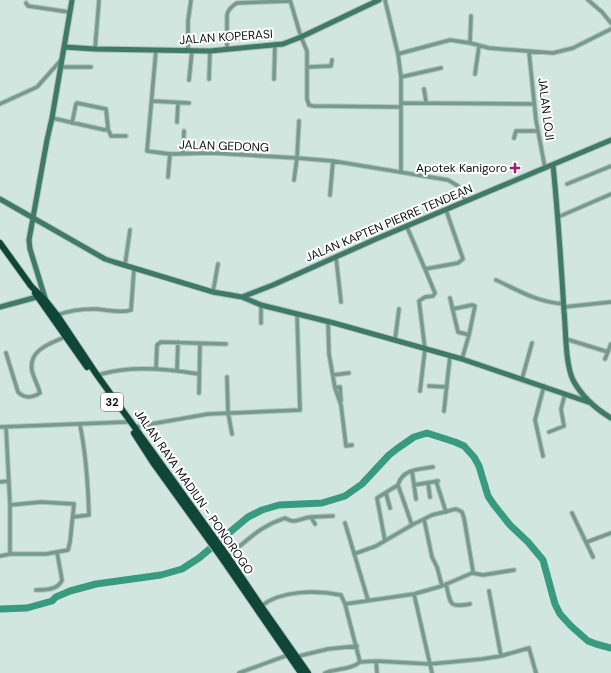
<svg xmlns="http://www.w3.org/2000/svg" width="611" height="673" font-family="'DM Sans',sans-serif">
  <rect width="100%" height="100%" fill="#d1e6de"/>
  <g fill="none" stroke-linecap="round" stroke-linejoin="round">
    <path stroke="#389b80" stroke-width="7" d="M0 609 27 608 52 601 56 597 70 591 96 584 161 575 182 569 199 558 248 517 262 510 279 505 322 503 345 496 362 484 389 455 398 448 414 437 427 433 455 442 464 446 474 457 479 466 488 496 494 505 510 525 528 542 543 560 555 604 560 614 571 626 588 641 596 644 611 648"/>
    <defs>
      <path id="street" d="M290 0 301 37 307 51V99L309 105 313 106 401 107
        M385 0 398 54 401 77V172
        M588 0 602 12 611 23
        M26 3 28 6 69 12
        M470 43 471 16
        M95 49 99 0
        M227 49V15C228 9 232 6 237 3L290 1
        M156 50 147 151 170 154 212 153 297 158 333 161 448 180 458 186 466 201
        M188 51V21L191 0
        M529 52 536 120 545 168
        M398 54 450 40 470 43 489 48 553 53 573 48 611 29
        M61 67H91
        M307 67 331 66 332 60
        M475 74 479 46
        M401 77 441 68
        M209 79 210 51
        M274 79 275 44
        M189 80 192 51
        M424 89 426 102
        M152 101 189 103
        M402 103 534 104
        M0 104 37 87 62 59
        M52 118 105 130 108 128 106 109 77 103 76 104 72 123
        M177 122 178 103
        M108 129 111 136H126
        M514 138 516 131H538
        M183 154 184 131
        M168 177 170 154
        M294 180 297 158 299 121
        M567 184 611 166
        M330 195 333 161
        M558 217 611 194
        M407 227 425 269
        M336 257 341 302
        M125 265 130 230
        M496 280C520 291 536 302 564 304
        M213 292 218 264
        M450 298 458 332 469 335
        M261 305V323
        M564 307 611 302
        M453 309 472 305 475 306 469 335 462 359
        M57 315C68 311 82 309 94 309 105 309 120 314 131 310L134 269
        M328 321 329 354 335 388 341 405 346 446 352 445
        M566 339 608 352
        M395 340 399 309
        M6 353 18 392C25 399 32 398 40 393 38 385 34 379 32 371 28 349 52 343 67 336
        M605 359 611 344
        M156 369 157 345 161 342 226 344
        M177 370 178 342
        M97 375C105 373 113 371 122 370 147 367 174 370 199 374
        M333 375 349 373
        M227 377 228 412 232 434
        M522 379 532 343
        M429 386 447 387
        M335 388 340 387 341 401
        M420 391 425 349 419 301 425 297 433 296 435 293 425 269 458 263 463 259 446 210
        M199 393 200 344
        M444 411 450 356
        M0 427 127 422
        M6 427 10 505V554H46L68 550 70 542 74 504 41 502 10 505
        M134 427 208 414 300 410 297 314
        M549 432 564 426 561 409 565 394
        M543 456 535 420 544 386
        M412 471 416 499
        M436 481 446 512
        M0 482 9 481
        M428 483 430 497
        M414 485 438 481
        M386 493 390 508
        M572 513 593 557
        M73 517 89 515C88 484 86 454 80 425
        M311 517 333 516
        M424 519 432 557 437 567 442 586
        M345 523 368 600
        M412 525 398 485C402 469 420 469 433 467
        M385 541 377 498 398 485
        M587 542 611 533
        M354 554 376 546 412 525 432 515 456 509 462 512 464 518 473 571 472 573
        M0 556 10 554
        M227 556C249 540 258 527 285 518 297 525 299 518 311 517L315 524
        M472 573 483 575 514 570
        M446 584C451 604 448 608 470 604
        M36 590C45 590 58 590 62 580L57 552
        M489 591 501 656
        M414 594 432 673
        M345 604 414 594 442 586 472 573
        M261 606C282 590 316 590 341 595L345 604 360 662 376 661 430 664 482 659 501 656 529 648 536 673
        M295 657 328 649 357 646
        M376 661 377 673
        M239 673 288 655
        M325 673C337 668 351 670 360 662"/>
      <path id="secondary" d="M64 47 95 49 210 51 283 44 301 37 379 0
        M553 165C558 214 561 262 564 311 566 330 565 363 573 380 581 395 596 409 611 418
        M0 199 105 259 114 262 213 292 242 297 261 305 334 323 462 359 591 403
        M242 297 273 285 376 239 611 140
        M46 301 30 249 29 240 47 140 52 118 72 0
        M0 307 37 297"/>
      <path id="highway" d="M0 243 31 286 46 301 57 315 97 375 226 554 261 606 308 673
        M35 293 87 367
        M134 433 154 464 221 557 301 673"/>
    </defs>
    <use href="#street" stroke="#b1c4bd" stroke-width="5.5"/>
    <use href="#secondary" stroke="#b1c4bd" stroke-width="7"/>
    <use href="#highway" stroke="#b1c4bd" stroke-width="8"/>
    <use href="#street" stroke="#769b8e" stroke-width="3.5"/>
    <use href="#secondary" stroke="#3f7968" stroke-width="5"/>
    <use href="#highway" stroke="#104638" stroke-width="6"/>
  </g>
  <path fill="#a31d6a" stroke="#fff" stroke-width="1.5" d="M513 162h4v4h4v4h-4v4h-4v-4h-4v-4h4z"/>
  <g text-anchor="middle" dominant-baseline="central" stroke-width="4" stroke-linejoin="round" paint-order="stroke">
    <rect fill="#fff" stroke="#545957" stroke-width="1" x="101" y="393" width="22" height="18" rx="3"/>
    <g font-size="11" font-weight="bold" fill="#0a120f">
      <text x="112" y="402">32</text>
    </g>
    <g font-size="12" fill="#0a120f" stroke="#fff">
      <text transform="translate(226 37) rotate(-4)">JALAN KOPERASI</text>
      <text transform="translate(546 109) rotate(83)">JALAN LOJI</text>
      <text transform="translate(224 146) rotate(2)">JALAN GEDONG</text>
      <text transform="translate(389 223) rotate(-23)">JALAN KAPTEN PIERRE TENDEAN</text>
      <text transform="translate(194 492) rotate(55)">JALAN RAYA MADIUN - PONOROGO</text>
    </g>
    <g font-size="12" fill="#0a120f" stroke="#fff" text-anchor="end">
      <text x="507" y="168">Apotek Kanigoro</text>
    </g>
  </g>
</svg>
